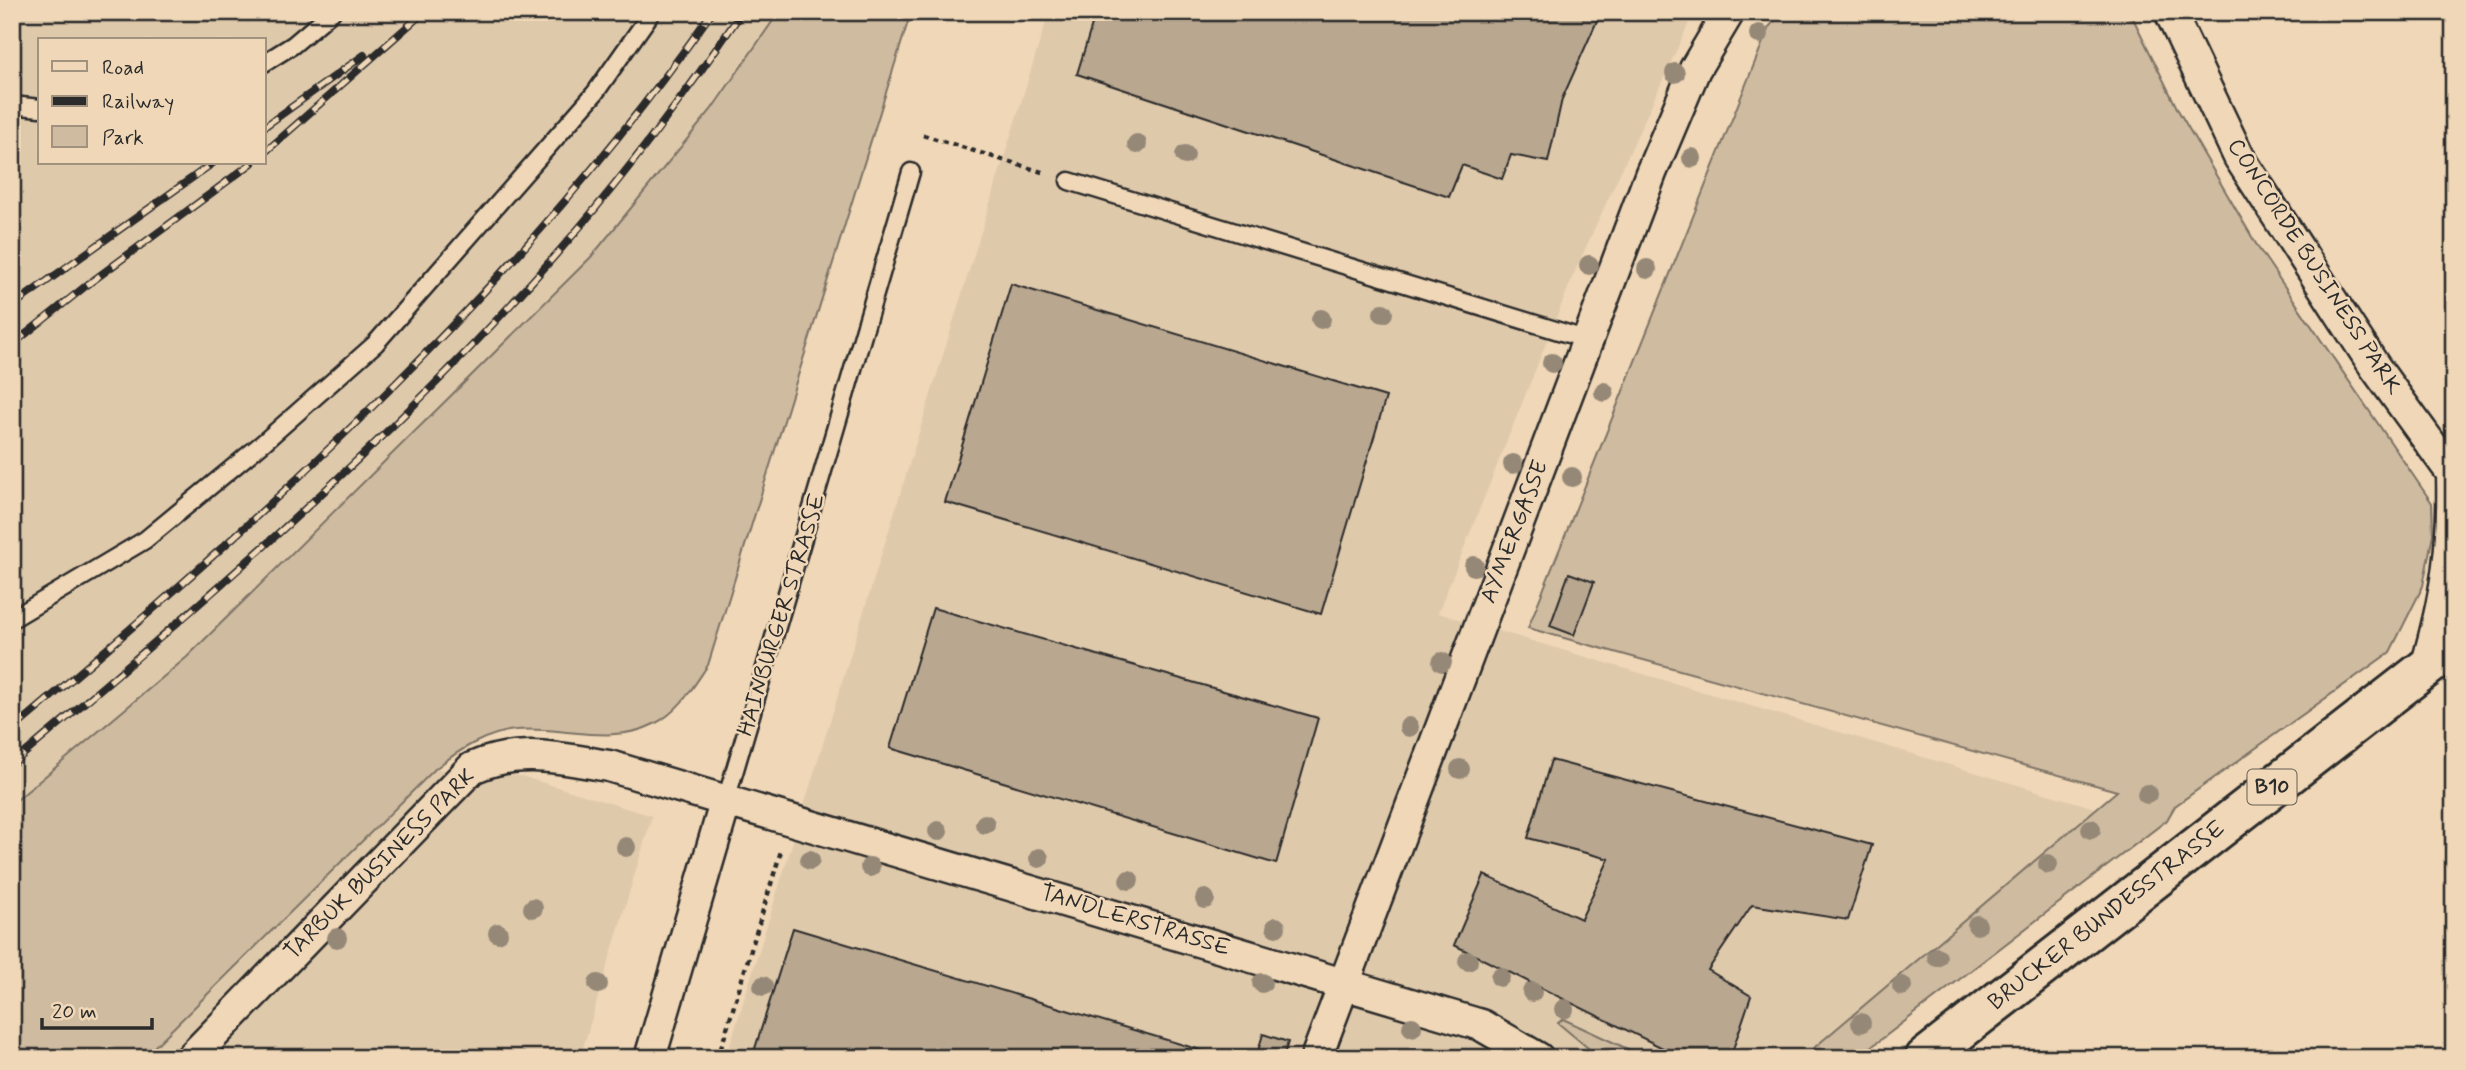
<svg xmlns="http://www.w3.org/2000/svg" width="2466" height="1070" font-family="Mynerve,sans-serif">
  <rect width="100%" height="100%" fill="#efd7b7"/>
  <filter id="ink" filterUnits="userSpaceOnUse"><feTurbulence type="fractalNoise" baseFrequency=".0143" numOctaves="2"/><feDisplacementMap in="SourceGraphic" scale="14" xChannelSelector="R" yChannelSelector="G"/><feConvolveMatrix kernelMatrix="1 2 1 2 8 2 1 2 1" color-interpolation-filters="sRGB"/></filter>
  <g filter="url(#ink)">
    <path fill="#dfc9ab" fill-rule="evenodd" d="M12 12H779L711 110 591 257 187 657 12 804ZM40 40H264V163H40Z
      M1049 12H1694L1575 271 1438 613 2115 814 1827 1058H726Z
      M435 769 521 776 652 816 580 1058H143Z"/>
    <path fill="#cfbba0" stroke="#7d7366" stroke-width="2" d="M779 12H911L708 665C693 687 679 712 654 724 612 746 561 726 516 730 485 733 459 750 435 769L143 1058H12V804L187 657 591 257 711 110Z
      M1782 12H2130L2178 110 2259 249 2432 503 2433 534 2423 586 2390 652 2175 806 2167 820 1857 1058H1802L2117 791 1528 628 1769 27Z
      M1563 1019 1647 1058H1600L1558 1023Z"/>
    <path fill="#b9a790" stroke="#2b2b2b" stroke-width="2" d="M1096 12H1601L1562 99 1548 162 1511 155 1502 179 1462 165 1449 197 1077 74Z
      M1011 284 1386 397 1321 614 945 502Z
      M1569 573 1594 582 1574 635 1550 626Z
      M933 608 1318 718 1276 864 890 748Z
      M1551 760 1872 845 1848 920 1752 905 1708 970 1751 996 1730 1058H1683L1454 945 1484 875 1581 919 1609 859 1528 838Z
      M793 928 1217 1055 752 1058Z
      M1263 1034 1288 1042 1283 1058H1256Z"/>
    <g fill="none" stroke-linecap="round" stroke-linejoin="round">
      <defs>
        <path id="lane" d="M264 63 293 45 332 12
          M12 105 40 108
          M1069 181 1588 340
          M12 619 145 540 264 442 375 344 595 93 652 12
          M726 800 911 172"/>
        <path id="street" d="M2170 12 2239 157 2375 367 2454 476
          M2426 667C2446 597 2454 547 2452 474
          M191 1058 472 768C518 747 560 758 609 766L1481 1025 1538 1058
          M650 1058 726 800
          M1316 1058 1651 173 1695 69 1729 12"/>
        <path id="primary" d="M1925 1058 2454 646"/>
      </defs>
      <use href="#lane" stroke="#2b2b2b" stroke-width="21"/>
      <use href="#street" stroke="#2b2b2b" stroke-width="35"/>
      <use href="#primary" stroke="#2b2b2b" stroke-width="44"/>
      <path stroke="#2b2b2b" stroke-width="4.5" stroke-dasharray="5 5" stroke-linecap="butt" d="M923 135 1045 173
        M718 1058 781 851"/>
      <use href="#lane" stroke="#efd7b7" stroke-width="16"/>
      <use href="#street" stroke="#efd7b7" stroke-width="30"/>
      <use href="#primary" stroke="#efd7b7" stroke-width="38"/>
      <defs>
        <path id="rail" d="M264 127 364 55
          M264 153 424 12
          M12 306 213 163
          M12 345 87 285 252 163
          M12 730C268 514 519 288 712 12
          M12 764C208 599 405 430 573 235 634 164 689 89 742 12"/>
      </defs>
      <use href="#rail" stroke="#2b2b2b" stroke-width="8"/>
      <use href="#rail" stroke="#efd7b7" stroke-width="5" stroke-dasharray="16" stroke-linecap="butt"/>
    </g>
    <g fill="#958877">
      <circle cx="1759" cy="34" r="10"/>
      <circle cx="1675" cy="73" r="10"/>
      <circle cx="1137" cy="144" r="10"/>
      <circle cx="1185" cy="155" r="10"/>
      <circle cx="1692" cy="158" r="10"/>
      <circle cx="1589" cy="265" r="10"/>
      <circle cx="1647" cy="269" r="10"/>
      <circle cx="1383" cy="313" r="10"/>
      <circle cx="1321" cy="319" r="10"/>
      <circle cx="1552" cy="363" r="10"/>
      <circle cx="1604" cy="392" r="10"/>
      <circle cx="1513" cy="464" r="10"/>
      <circle cx="1572" cy="477" r="10"/>
      <circle cx="1474" cy="566" r="10"/>
      <circle cx="1442" cy="662" r="10"/>
      <circle cx="1409" cy="727" r="10"/>
      <circle cx="1460" cy="769" r="10"/>
      <circle cx="2147" cy="794" r="10"/>
      <circle cx="985" cy="824" r="10"/>
      <circle cx="2091" cy="829" r="10"/>
      <circle cx="938" cy="831" r="10"/>
      <circle cx="626" cy="847" r="10"/>
      <circle cx="1039" cy="858" r="10"/>
      <circle cx="810" cy="860" r="10"/>
      <circle cx="2048" cy="864" r="10"/>
      <circle cx="870" cy="867" r="10"/>
      <circle cx="1129" cy="880" r="10"/>
      <circle cx="1205" cy="899" r="10"/>
      <circle cx="533" cy="908" r="10"/>
      <circle cx="1977" cy="925" r="10"/>
      <circle cx="1276" cy="927" r="10"/>
      <circle cx="498" cy="933" r="10"/>
      <circle cx="337" cy="938" r="10"/>
      <circle cx="1937" cy="957" r="10"/>
      <circle cx="1468" cy="961" r="10"/>
      <circle cx="1500" cy="977" r="10"/>
      <circle cx="1262" cy="983" r="10"/>
      <circle cx="598" cy="984" r="10"/>
      <circle cx="763" cy="986" r="10"/>
      <circle cx="1902" cy="986" r="10"/>
      <circle cx="1532" cy="992" r="10"/>
      <circle cx="1564" cy="1009" r="10"/>
      <circle cx="1861" cy="1023" r="10"/>
      <circle cx="1412" cy="1027" r="10"/>
    </g>
  </g>
  <g text-anchor="middle" dominant-baseline="central" stroke-width="5" stroke-linejoin="round" paint-order="stroke">
    <rect fill="#efd7b7" stroke="#665f55" stroke-width="2" x="2247.5" y="769.5" width="49" height="35" rx="5"/>
    <g font-size="21" font-weight="bold" fill="#2b2b2b">
      <text x="2272" y="787">B10</text>
    </g>
    <g font-size="23" fill="#2b2b2b" stroke="#efd7b7">
      <text transform="translate(2314 267) rotate(57)">CONCORDE BUSINESS PARK</text>
      <text transform="translate(1515 532) rotate(-69)">AYMERGASSE</text>
      <text transform="translate(782 615) rotate(-73)">HAINBURGER STRASSE</text>
      <text transform="translate(380 865) rotate(-45)">TARBUK BUSINESS PARK</text>
      <text transform="translate(2107 916) rotate(-38)">BRUCKER BUNDESSTRASSE</text>
      <text transform="translate(1135 921) rotate(17)">TANDLERSTRASSE</text>
    </g>
  </g>
  <rect width="2466" height="1070" fill="none" stroke="#efd7b7" stroke-width="42"/>
  <rect x="21" y="21" width="2424" height="1028" fill="none" stroke="#2b2b2b" stroke-width="2.5" filter="url(#ink)"/>
  <rect x="38" y="38" width="228" height="126" fill="#efd7b7" stroke="#a1927f" stroke-width="2"/>
  <rect x="52" y="61" width="35" height="10" fill="#efd7b7" stroke="#a1927f" stroke-width="2"/>
  <text x="102" y="74" font-size="21" fill="#2b2b2b">Road</text>
  <rect x="52" y="96" width="35" height="10" fill="#2b2b2b" stroke="#a1927f" stroke-width="2"/>
  <text x="102" y="108" font-size="21" fill="#2b2b2b">Railway</text>
  <rect x="52" y="126" width="35" height="21" fill="#cfbba0" stroke="#a1927f" stroke-width="2"/>
  <text x="102" y="144" font-size="21" fill="#2b2b2b">Park</text>
  <path d="M42 1018v10h110v-10" fill="none" stroke="#2b2b2b" stroke-width="3.5"/>
  <text x="52" y="1018" font-size="21" fill="#2b2b2b" stroke="#efd7b7" stroke-width="5" paint-order="stroke">20 m</text>
</svg>
